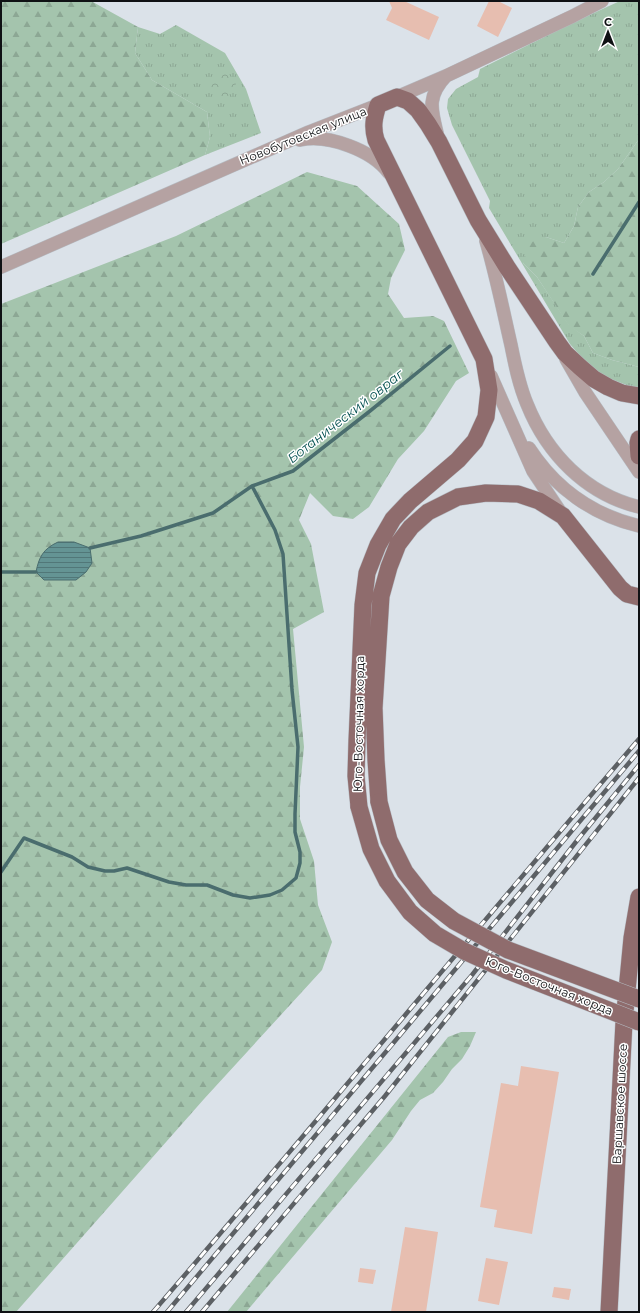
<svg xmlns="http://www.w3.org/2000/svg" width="640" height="1313" font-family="Montserrat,sans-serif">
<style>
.grass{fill:url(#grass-tufts)}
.forest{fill:url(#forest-firs)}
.park{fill:url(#park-crowns)}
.water{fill:url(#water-rules);stroke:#4a6d6e}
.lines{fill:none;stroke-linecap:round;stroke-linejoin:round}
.stream{stroke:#4a6d6e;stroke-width:3.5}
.building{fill:#e7beb0}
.minor-casing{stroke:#b6bcc3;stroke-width:14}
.major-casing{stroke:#b6bcc3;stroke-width:18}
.minor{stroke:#b5a2a2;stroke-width:13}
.major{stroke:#8f6c6d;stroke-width:17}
.rail-casing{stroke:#5c6064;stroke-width:4.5}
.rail{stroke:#fff;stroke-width:3;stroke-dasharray:9;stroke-linecap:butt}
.major-bridge-casing{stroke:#b6bcc3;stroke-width:18;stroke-linecap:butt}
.major-bridge{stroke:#8f6c6d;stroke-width:17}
.labels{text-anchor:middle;stroke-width:3;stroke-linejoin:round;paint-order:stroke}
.street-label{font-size:12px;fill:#0f1114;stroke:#fff}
.water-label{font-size:13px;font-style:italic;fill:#024f4f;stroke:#fff}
</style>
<defs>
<pattern id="grass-tufts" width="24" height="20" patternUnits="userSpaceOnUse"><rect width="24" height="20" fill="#a4c4ad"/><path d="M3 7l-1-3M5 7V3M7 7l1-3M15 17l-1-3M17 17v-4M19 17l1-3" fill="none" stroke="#8ca794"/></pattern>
<pattern id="forest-firs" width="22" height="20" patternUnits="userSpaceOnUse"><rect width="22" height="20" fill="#a4c4ad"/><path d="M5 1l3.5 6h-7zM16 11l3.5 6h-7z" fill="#8ca794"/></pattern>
<pattern id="park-crowns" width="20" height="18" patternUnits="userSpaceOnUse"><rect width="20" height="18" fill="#a4c4ad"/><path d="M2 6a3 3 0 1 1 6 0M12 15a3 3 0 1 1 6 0" fill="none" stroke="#8ca794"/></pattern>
<pattern id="water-rules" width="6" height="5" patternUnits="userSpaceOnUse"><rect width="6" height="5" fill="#649494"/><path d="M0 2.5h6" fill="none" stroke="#517778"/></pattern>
</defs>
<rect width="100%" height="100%" fill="#dbe2e9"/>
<!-- grass -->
<path class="grass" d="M 620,1 L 639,1 L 639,139 L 618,169 L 604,182 L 589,192 L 578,207 L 574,226 L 564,243 L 546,237 L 523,263 L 537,277 L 569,325 L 584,336 L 593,353 L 612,360 L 639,367 L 639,388 L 629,386 L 600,375 L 588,365 L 570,344 L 489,208 L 490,201 L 452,125 L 447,108 L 448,99 L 456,89 L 478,77 L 480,69 L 574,22 Z
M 176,25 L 225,53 L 246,89 L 261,133 L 205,155 L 210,137 L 207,112 L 152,80 L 135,53 L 138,27 L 160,34 Z"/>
<!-- forest -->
<path class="forest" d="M 1,1 L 91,1 L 138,27 L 135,53 L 152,80 L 207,112 L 210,137 L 205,155 L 1,244 Z
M 639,139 L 639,367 L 612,360 L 593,353 L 584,336 L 569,326 L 537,277 L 523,263 L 528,243 L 546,237 L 564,243 L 574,226 L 578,207 L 589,192 L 604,182 L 618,169 Z
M 307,172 L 357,186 L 399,224 L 405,250 L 391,278 L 388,294 L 404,318 L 433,316 L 444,321 L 469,373 L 456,381 L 424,431 L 398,459 L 369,507 L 353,519 L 333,516 L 310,493 L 299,520 L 311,544 L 324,612 L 293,629 L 304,747 L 300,787 L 300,819 L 314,861 L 318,905 L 332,942 L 322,970 L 204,1099 L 16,1312 L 1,1312 L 1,304 L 176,236 Z
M 461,1032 L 476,1032 L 470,1046 L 462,1059 L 452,1069 L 443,1082 L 433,1093 L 420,1100 L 411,1111 L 392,1140 L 246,1312 L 227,1312 L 448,1037 Z"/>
<!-- park -->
<path class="park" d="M 217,69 L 238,81 L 225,101 L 205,89 Z"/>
<!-- water -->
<path class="water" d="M 58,542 L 74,542 L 90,548 L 92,563 L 86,572 L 76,580 L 44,580 L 36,572 C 39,557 43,549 58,542 Z"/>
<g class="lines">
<!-- stream -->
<path class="stream" d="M 593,274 L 639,202
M 90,548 L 141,536 L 213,513 L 252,486 L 293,471 L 370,411 L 450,346
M 1,572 L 36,572
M 1,872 L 24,838 L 72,857 L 88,867 L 105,871 L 114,871 L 127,868 L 169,882 L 186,885 L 207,885 L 233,895 L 250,898 L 270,895 L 282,890 L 296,878 L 300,863 L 300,852 L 295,832 L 295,814 L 298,747 L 292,690 L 283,554 L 275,530 L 252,486"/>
</g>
<!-- building -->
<path class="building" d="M 389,1 L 404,1 L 439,17 L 429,40 L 386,20 L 392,8 Z
M 489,1 L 498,1 L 512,8 L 498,37 L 477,26 Z
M 521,1066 L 559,1072 L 532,1234 L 494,1227 L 497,1210 L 480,1207 L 501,1083 L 518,1086 Z
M 405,1227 L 438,1232 L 426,1312 L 391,1312 Z
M 486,1258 L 508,1262 L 499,1305 L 478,1301 Z
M 360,1268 L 376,1270 L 373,1284 L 358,1282 Z
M 554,1287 L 571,1289 L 569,1300 L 552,1297 Z"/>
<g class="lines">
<!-- minor casing -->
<g class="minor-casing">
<path id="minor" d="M 397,97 L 446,76 L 573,16 L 602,1
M 437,133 C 431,109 427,96 446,76
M 300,140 C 328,134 372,150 389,173
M 486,241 C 496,275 503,310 511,345 C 515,365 519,385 527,404 C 547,454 586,494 639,507
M 1,267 L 309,132 L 378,105
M 566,359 L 585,392 L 639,472
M 491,376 L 533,471 L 561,513
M 529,448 C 555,488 593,515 639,526"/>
</g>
<!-- major casing -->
<g class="major-casing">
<path id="major" d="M 639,439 L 638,443 L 639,456
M 379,802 L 376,760 L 374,708 L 381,596 L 389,567 L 398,544 L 411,527 L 428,512 L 458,497 L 486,493 L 518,494 L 539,501 L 563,516 L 620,588 L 627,594 L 639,597
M 359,807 L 356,776 L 357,741 L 363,605 L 367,573 L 378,545 L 393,519 L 410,501 L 458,460 L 475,441 L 486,417 L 489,390 L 484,359 L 376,140 C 372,127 374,118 378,105 L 397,97 L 408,101 L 418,110 L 428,124 L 439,142 L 478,220 L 507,267 L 557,342 L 565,353 L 580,367 L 594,379 L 608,387 L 622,393 L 639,396
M 609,1312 L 624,1022 L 632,938 L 639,897"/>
</g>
<!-- minor -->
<use href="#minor" class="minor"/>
<!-- major -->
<use href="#major" class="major"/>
<!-- rail casing -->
<g class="rail-casing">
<path id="rail" d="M 153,1312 C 317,1122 476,929 639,739
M 167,1312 L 639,751
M 186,1312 L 472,975 L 579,838 L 639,765
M 202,1312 L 385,1096 L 639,778"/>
</g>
<!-- rail -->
<use href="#rail" class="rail"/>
<!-- major-bridge casing -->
<g class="major-bridge-casing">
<path id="major-bridge" d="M 379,802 L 389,840 L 405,872 L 427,900 L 454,921 L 508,950 L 639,999
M 359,807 L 371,849 L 387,881 L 410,912 L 435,934 L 464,951 L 506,970 L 639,1022"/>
</g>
<!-- major-bridge -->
<use href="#major-bridge" class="major-bridge"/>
</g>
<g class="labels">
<!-- street labels -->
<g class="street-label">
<text transform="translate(303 136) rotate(-22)" y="4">Новобутовская улица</text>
<text transform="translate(359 724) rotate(-89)" y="4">Юго-Восточная хорда</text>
<text transform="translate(549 986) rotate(22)" y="4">Юго-Восточная хорда</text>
<text transform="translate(620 1104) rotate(-87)" y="4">Варшавское шоссе</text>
</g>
<!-- water labels -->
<g class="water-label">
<text transform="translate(345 416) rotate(-38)" y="5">Ботанический овраг</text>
</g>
</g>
<!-- border -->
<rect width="640" height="1313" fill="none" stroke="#0f1114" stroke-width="4"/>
<!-- north arrow -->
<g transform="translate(608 32)" stroke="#ffffff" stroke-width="3" paint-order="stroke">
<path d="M0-3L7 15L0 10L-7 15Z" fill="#0f1114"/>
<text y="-6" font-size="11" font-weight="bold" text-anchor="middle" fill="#0f1114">С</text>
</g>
</svg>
